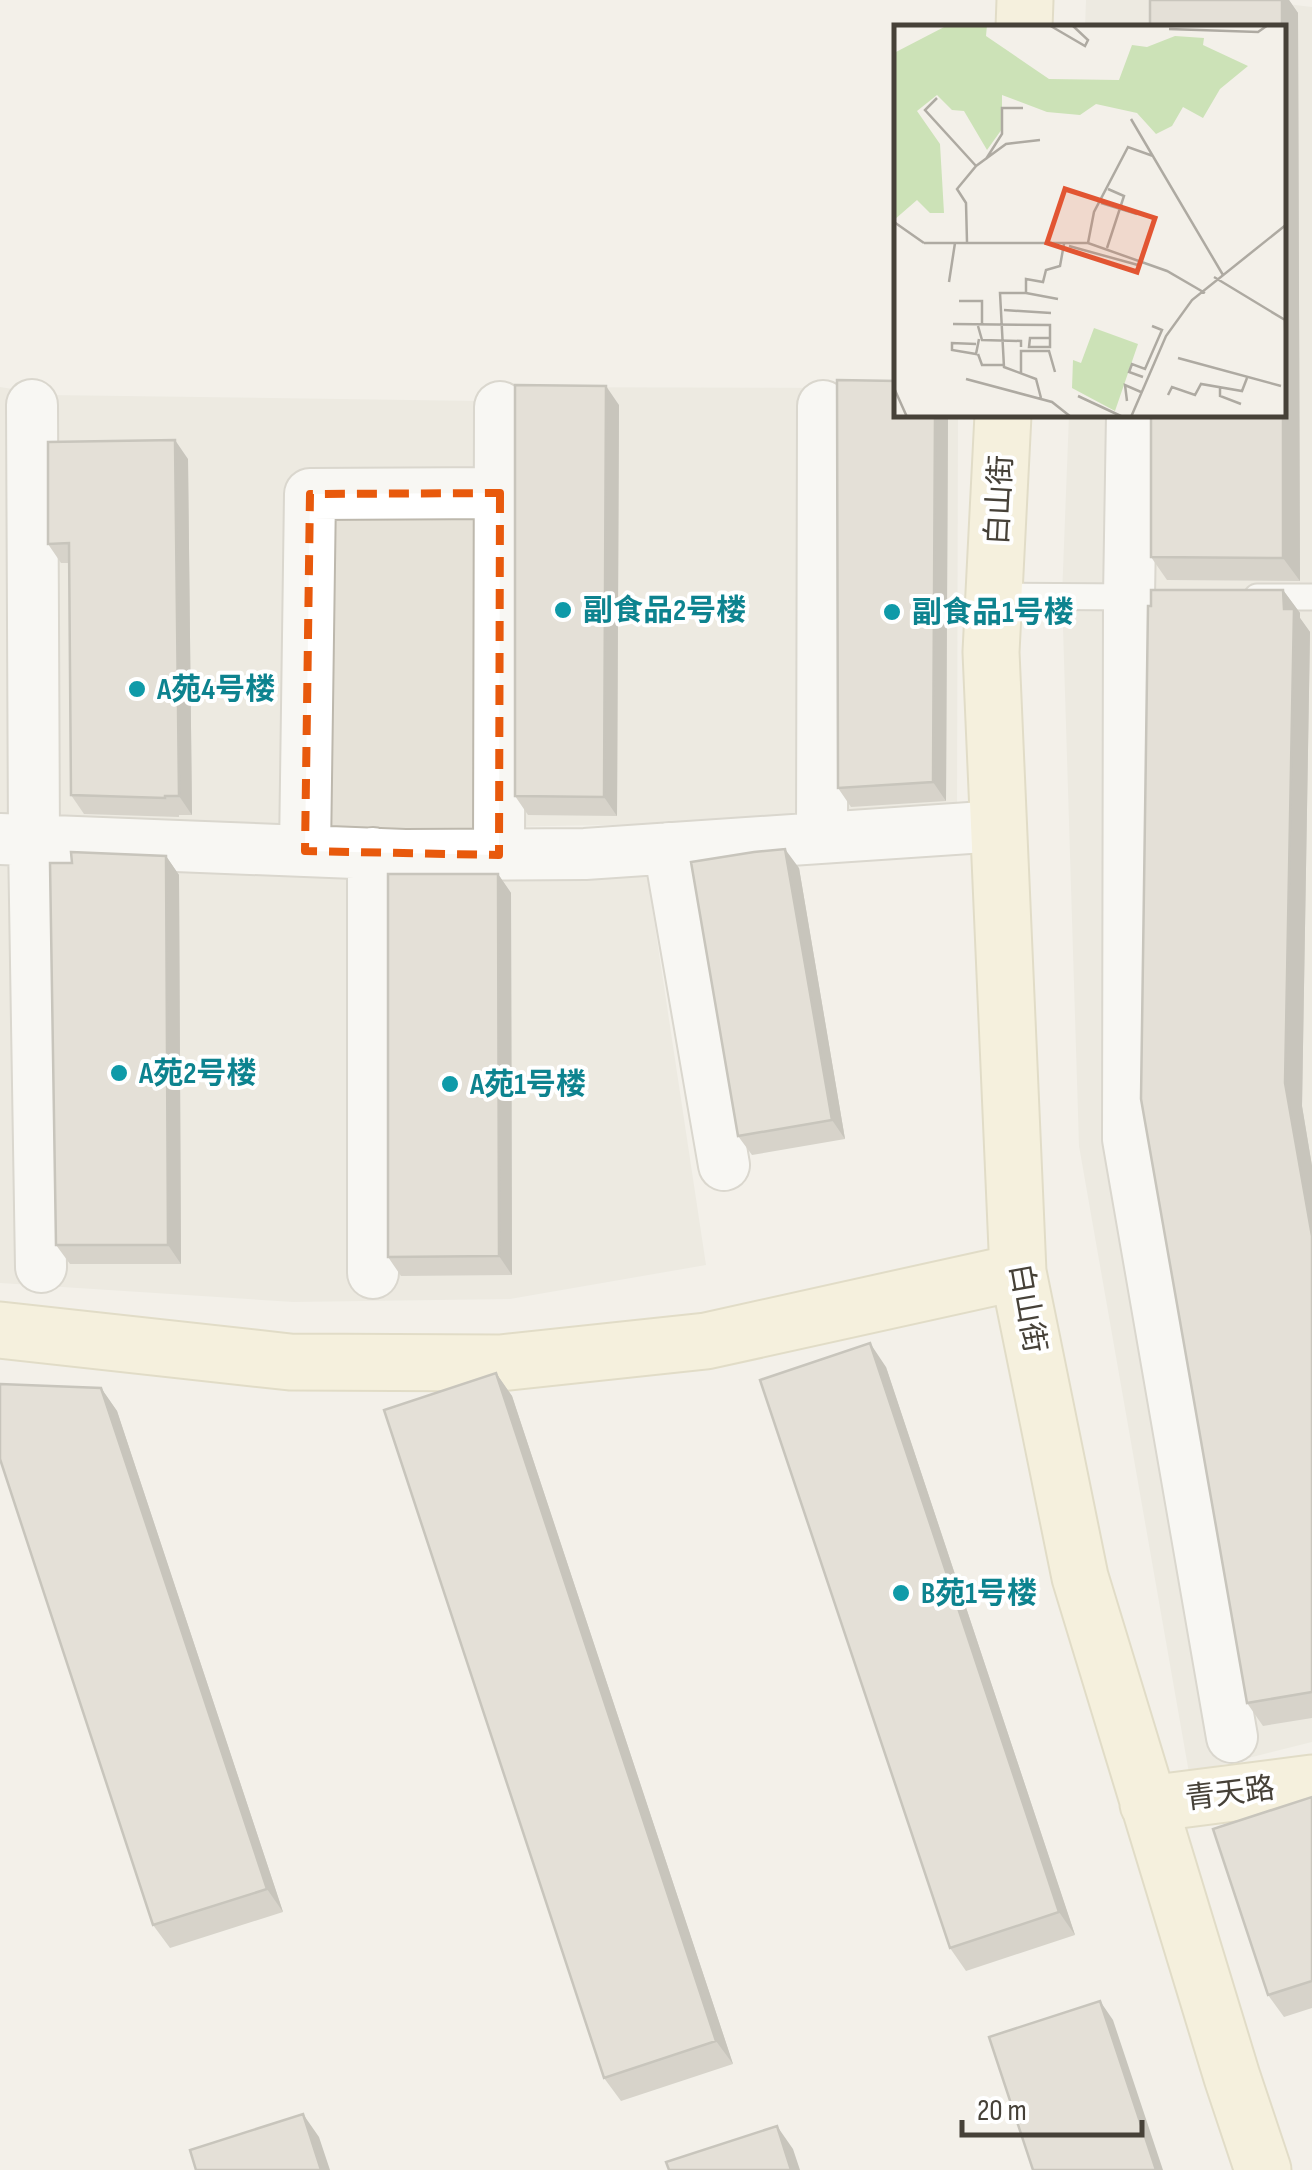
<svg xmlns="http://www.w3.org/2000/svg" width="1312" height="2170" font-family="'Sofia Sans Condensed','Noto Sans SC',sans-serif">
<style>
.residential{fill:#e6e2d8}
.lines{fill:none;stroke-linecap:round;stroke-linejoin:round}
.lane-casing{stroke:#bdb8ad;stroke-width:29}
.street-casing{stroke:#bdb8ad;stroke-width:54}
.secondary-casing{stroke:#cdc49e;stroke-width:59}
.lane{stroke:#fff;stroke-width:25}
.street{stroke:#fff;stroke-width:50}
.secondary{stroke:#f9f0ce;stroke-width:55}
.wall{fill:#b5b0a5}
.shaded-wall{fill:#949086}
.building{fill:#d3cdc0;stroke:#949086;stroke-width:2.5}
.marked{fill:none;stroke:#e8590c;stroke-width:8;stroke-dasharray:20 12;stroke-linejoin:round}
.culture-dot{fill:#0f9aa8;stroke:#fff;stroke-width:4}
.labels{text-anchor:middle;stroke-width:8;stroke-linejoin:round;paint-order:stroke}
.street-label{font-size:30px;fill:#464138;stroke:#fff}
.culture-label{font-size:30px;font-weight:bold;fill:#0d838f;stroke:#fff;text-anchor:start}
.inset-road{fill:none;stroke:#aeaaa2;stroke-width:2.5}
.view{fill:#e25532;fill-opacity:0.15;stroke:#e25532;stroke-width:5}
.inset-edge{fill:none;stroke:#464138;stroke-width:5}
</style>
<rect width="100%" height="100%" fill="#f3f0e9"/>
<!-- residential -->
<path class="residential" d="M 1086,0 L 1253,0 L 1312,7 L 1312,1742 L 1189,1773 L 1079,1146 L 1062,596 L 1069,415 L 1284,415 L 1284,28 L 1085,27 Z
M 0,387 L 50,395 L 480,401 L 480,840 L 642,840 L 706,1265 L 510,1299 L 293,1302 L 0,1283 Z
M 492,387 L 897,388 L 897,415 L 958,415 L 957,819 L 491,827 Z"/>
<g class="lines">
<!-- lane casing -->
<g class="lane-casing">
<path id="lane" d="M 994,596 L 1137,597
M 1257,597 L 1312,597"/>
</g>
<!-- street casing -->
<g class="street-casing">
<path id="street" d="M 32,405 L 34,840 L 41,1267
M 1132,415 L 1129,597 L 1128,1139 L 1232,1737
M 822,838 L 823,406
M 0,839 L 405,855 L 585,854 L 999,826
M 669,848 L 724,1165
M 305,851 L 310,494 L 500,493
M 499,855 L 500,407
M 373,1273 L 373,853"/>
</g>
<!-- secondary casing -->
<g class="secondary-casing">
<path id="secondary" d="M 1024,28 L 1025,0
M 1003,415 L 991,652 L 1018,1272 L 1080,1577 L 1232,2077 L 1263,2170
M 0,1330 L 290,1362 L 500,1363 L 706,1341 L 1018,1272
M 1148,1804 L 1312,1783"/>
</g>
<!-- lane -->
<use href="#lane" class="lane"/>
<!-- street -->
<use href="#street" class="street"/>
<!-- secondary -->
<use href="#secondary" class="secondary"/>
</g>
<!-- wall -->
<path class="wall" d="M 1282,0 L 1289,0 L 1298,13 L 1300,581 L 1167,580 L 1151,557 Z
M 619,405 L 617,816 L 528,815 L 515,796 Z
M 897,415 L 948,415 L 946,801 L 851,807 L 838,788 Z
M 188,459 L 192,815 L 179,815 L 179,817 L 84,814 L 71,795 L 69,563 L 61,563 L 48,544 Z
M 1283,590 L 1300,613 L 1300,618 L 1310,632 L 1302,1106 L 1312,1166 L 1312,1718 L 1263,1726 L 1247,1703 Z
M 166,856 L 179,875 L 181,1264 L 70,1264 L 56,1245 L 72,863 Z
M 799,868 L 845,1139 L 752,1155 L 738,1136 Z
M 498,874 L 511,893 L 512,1275 L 401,1276 L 388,1257 Z
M 886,1367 L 1075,1935 L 966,1971 L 950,1948 Z
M 496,1373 L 512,1396 L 733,2064 L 621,2101 L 604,2078 Z
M 101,1388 L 117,1411 L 283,1912 L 170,1948 L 153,1925 Z
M 1312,1797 L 1312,2008 L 1284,2017 L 1268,1995 Z"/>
<!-- shaded-wall -->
<path class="shaded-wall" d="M 1282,0 L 1289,0 L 1298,13 L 1300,581 L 1283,558 L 1284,28 L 1282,28 Z
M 606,386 L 619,405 L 617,816 L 604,797 Z
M 935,415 L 948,415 L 946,801 L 933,782 Z
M 175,440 L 188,459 L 192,815 L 179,796 Z
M 1283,590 L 1300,613 L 1300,618 L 1310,632 L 1302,1106 L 1312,1166 L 1312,1236 L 1285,1083 Z
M 785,849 L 799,868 L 845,1139 L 832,1120 Z
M 166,856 L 179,875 L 181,1264 L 168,1245 Z
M 498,874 L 511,893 L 512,1275 L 499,1256 Z
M 870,1343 L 886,1367 L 1075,1935 L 1059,1912 Z
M 496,1373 L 512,1396 L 733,2064 L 716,2041 Z
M 101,1388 L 117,1411 L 283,1912 L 267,1889 Z
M 1100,2001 L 1113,2020 L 1163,2170 L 1156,2170 Z
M 303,2114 L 319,2137 L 330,2170 L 321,2170 Z
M 777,2126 L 793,2149 L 800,2170 L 791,2170 Z"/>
<!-- building -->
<path class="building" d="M 1150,0 L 1282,0 L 1282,28 L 1150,28 Z
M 837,380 L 897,381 L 897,415 L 935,415 L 933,782 L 838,788 Z
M 515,385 L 606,386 L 604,797 L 515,796 Z
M 1151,415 L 1283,415 L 1283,558 L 1151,557 Z
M 175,440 L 179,796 L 165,796 L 165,798 L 71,795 L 69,543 L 48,544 L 48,442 Z
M 1151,590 L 1283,590 L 1284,609 L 1294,609 L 1285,1083 L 1312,1236 L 1312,1692 L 1247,1703 L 1141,1099 L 1148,606 L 1151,606 Z
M 785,849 L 832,1120 L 738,1136 L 691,862 L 754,852 Z
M 71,852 L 166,856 L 168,1245 L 56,1245 L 50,863 L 72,863 Z
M 388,874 L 498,874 L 499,1256 L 388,1257 Z
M 870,1343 L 1059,1912 L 950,1948 L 760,1380 Z
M 496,1373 L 716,2041 L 604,2078 L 384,1410 Z
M 0,1384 L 101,1388 L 267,1889 L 153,1925 L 0,1459 Z
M 1312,1797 L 1312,1981 L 1268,1995 L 1213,1829 Z
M 1100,2001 L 1156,2170 L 1033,2170 L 989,2037 Z
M 303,2114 L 321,2170 L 196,2170 L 190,2150 Z
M 777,2126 L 791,2170 L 669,2170 L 666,2162 Z"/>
<!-- marked area -->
<path d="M0 0H1312V2170H0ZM 500,493 L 499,855 L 305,851 L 310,494 Z" fill="#f3f0e9" fill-opacity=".55" fill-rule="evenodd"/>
<path class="marked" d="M 500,493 L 499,855 L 305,851 L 310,494 Z"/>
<!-- markers -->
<g class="culture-dot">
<circle cx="563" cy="610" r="10"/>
<circle cx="892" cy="612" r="10"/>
<circle cx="137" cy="689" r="10"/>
<circle cx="119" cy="1073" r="10"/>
<circle cx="450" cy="1084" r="10"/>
<circle cx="901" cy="1593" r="10"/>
</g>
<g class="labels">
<!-- street labels -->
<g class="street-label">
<text transform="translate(999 500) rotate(-87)" y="10">白山街</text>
<text transform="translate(1028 1308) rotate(80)" y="10">白山街</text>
<text transform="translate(1230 1793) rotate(-7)" y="10">青天路</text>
</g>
<!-- culture labels -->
<g class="culture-label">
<text x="583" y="620">副食品2号楼</text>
<text x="912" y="622">副食品1号楼</text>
<text x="157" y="699">A苑4号楼</text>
<text x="139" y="1083">A苑2号楼</text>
<text x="470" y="1094">A苑1号楼</text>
<text x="921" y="1603">B苑1号楼</text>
</g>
</g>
<!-- overview -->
<g transform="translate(894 25)">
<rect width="392" height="392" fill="#f3f0e9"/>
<path d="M 54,0 L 93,0 L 92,11 L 155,54 L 225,55 L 238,20 L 253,22 L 281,11 L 310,13 L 309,20 L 354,41 L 326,64 L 309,93 L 289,82 L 278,101 L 262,109 L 243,88 L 202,79 L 186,90 L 153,87 L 108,70 L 108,104 L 93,125 L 70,86 L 58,85 L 43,70 L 23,86 L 46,119 L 50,188 L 36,188 L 23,175 L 0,195 L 0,28 ZM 200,303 L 244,319 L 221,386 L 178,363 L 179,335 L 187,338 Z" fill="#cce2b7"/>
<path class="inset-road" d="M 155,0 L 191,21 L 194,15 L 178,0M 275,4 L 364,7 L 374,0M 43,73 L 31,85 L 82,141 L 63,164 L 72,178 L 73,217M 237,94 L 329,250M 92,134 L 108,109 L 108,83 L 129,83M 82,141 L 112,119 L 146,115M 207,178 L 243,189M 0,197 L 30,218M 30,218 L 194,218 L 273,246 L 311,268M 194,218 L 200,187 L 234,122 L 259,131M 175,221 L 244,240M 213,223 L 230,171 L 214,164M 320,252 L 391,295 L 393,391M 55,257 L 61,218M 132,268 L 164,274M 65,276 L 88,276 L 88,299M 110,285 L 157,288M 59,299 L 156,300 L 156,322 L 135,322 L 136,313 L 156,313M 84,301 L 88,315 L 127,316 L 127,322M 82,319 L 58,318 L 58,325 L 82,329 L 85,314M 84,329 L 88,340 L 110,340M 284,333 L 387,361M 127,350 L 127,326 L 155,326 L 161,347M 249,352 L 235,347 L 238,339 L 251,344 L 268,305 L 258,301M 72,354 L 158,377 L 177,392M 326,362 L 326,371 L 347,379M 0,363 L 13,392M 274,370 L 278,362 L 301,370 L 307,359 L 348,366 L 353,353M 184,371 L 229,392M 147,373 L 142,354 L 110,342 L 106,268 L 132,268 L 132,254 L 149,257 L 152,245 L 166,241 L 170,219M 233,376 L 231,360 L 247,367M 237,392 L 272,311 L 298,275 L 393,199"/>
<path class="view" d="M 171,164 L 261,193 L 243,247 L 153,218 Z"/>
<rect width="392" height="392" class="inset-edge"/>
</g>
<!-- scale -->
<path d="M962 2120v15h180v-15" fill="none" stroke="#464138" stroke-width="5"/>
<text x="977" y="2120" font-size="30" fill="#464138" stroke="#ffffff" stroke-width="8" paint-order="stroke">20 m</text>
</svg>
